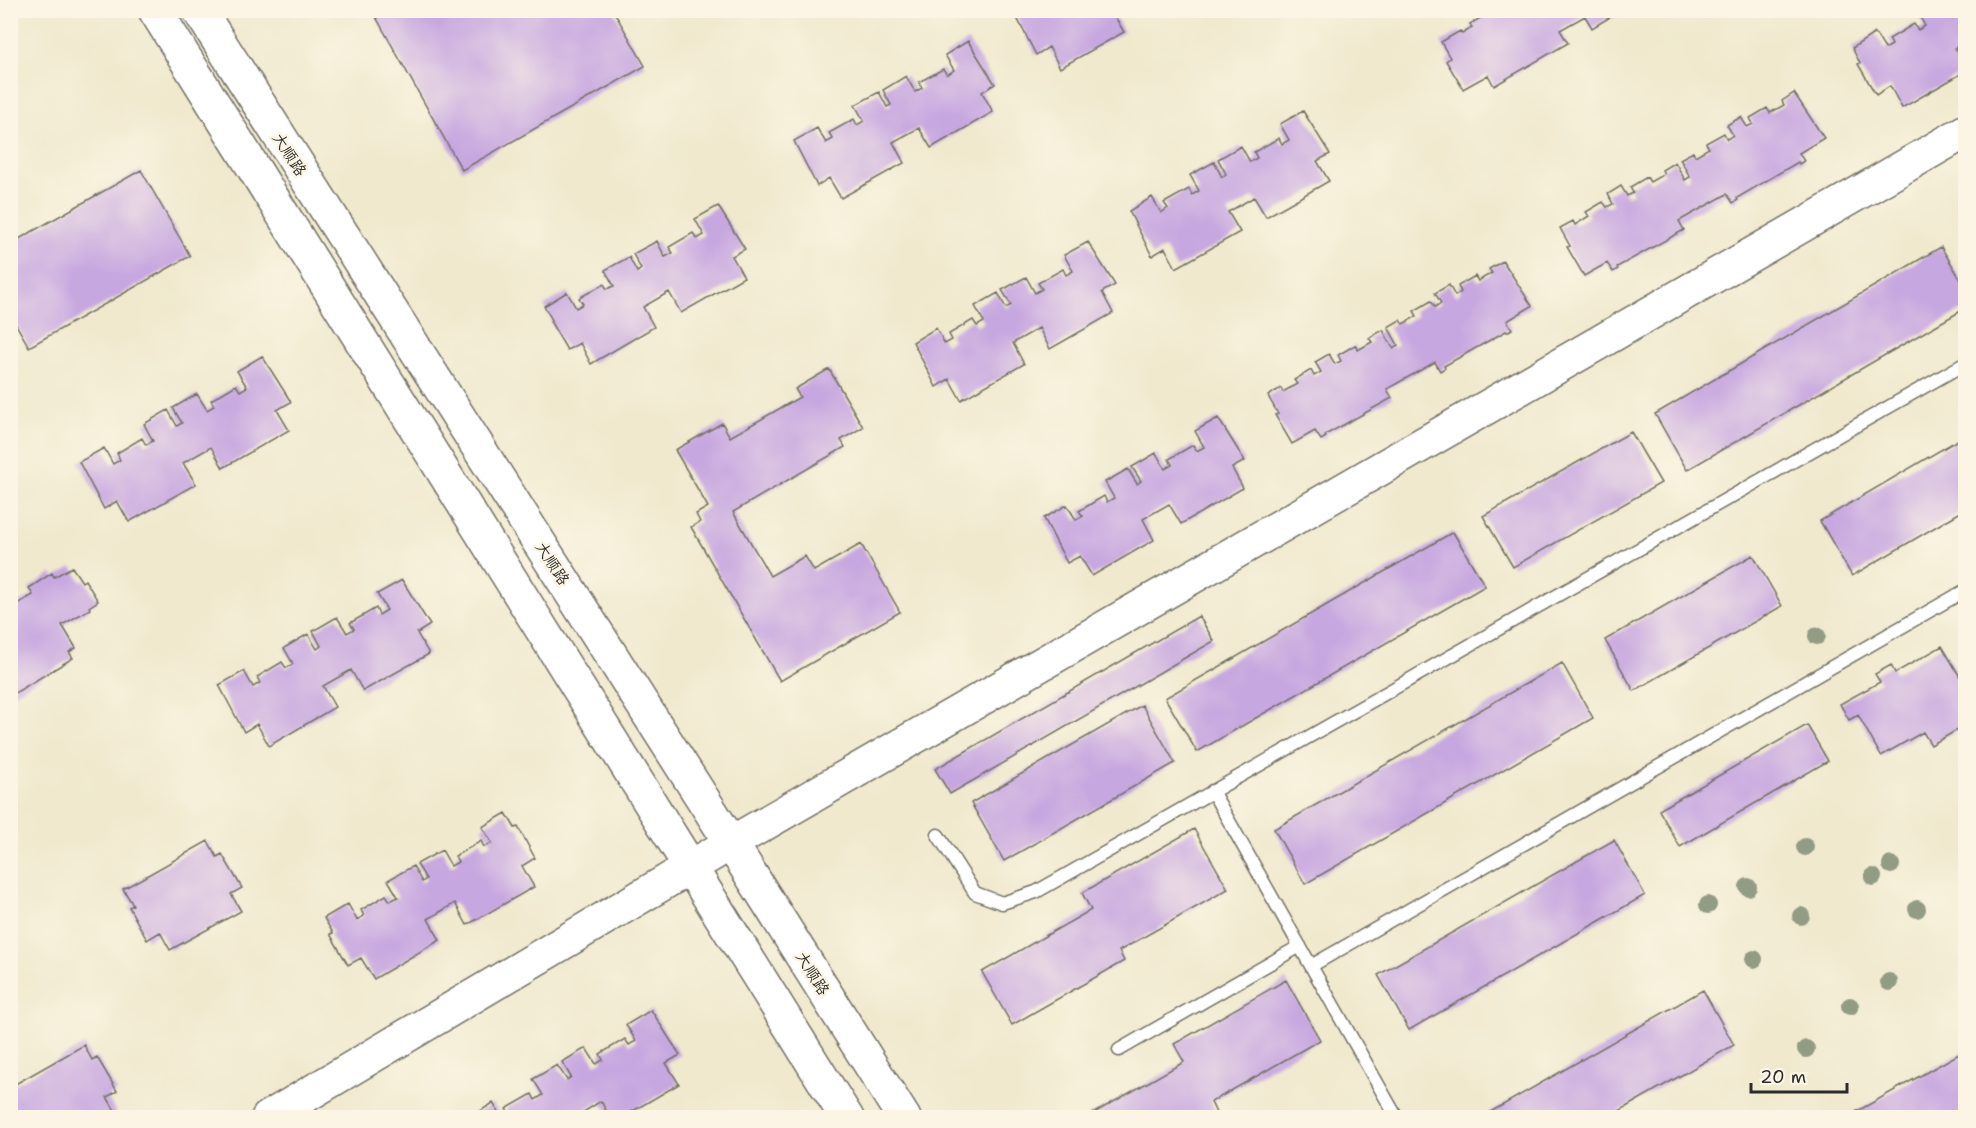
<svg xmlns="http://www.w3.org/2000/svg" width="1976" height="1128" font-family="'Shantell Sans','LXGW WenKai TC',sans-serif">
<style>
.building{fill:#c7a7e0}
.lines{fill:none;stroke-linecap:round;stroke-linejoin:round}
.lane-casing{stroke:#706e64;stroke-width:15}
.secondary-casing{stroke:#706e64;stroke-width:36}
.lane{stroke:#fff;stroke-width:12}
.secondary{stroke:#fff;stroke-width:33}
.tree{fill:#929c85}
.labels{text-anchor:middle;stroke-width:5;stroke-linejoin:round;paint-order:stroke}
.street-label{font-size:16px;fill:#2b2b2b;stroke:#fcf5e5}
</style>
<rect width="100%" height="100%" fill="#fcf5e5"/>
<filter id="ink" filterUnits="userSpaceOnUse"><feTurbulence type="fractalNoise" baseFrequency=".0167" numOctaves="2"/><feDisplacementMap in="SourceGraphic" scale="12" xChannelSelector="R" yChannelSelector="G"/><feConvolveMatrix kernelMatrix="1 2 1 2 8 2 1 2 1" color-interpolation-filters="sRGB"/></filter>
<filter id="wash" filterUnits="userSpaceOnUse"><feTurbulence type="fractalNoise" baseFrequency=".008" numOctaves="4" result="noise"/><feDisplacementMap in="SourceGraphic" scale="24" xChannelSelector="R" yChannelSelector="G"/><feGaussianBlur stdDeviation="1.35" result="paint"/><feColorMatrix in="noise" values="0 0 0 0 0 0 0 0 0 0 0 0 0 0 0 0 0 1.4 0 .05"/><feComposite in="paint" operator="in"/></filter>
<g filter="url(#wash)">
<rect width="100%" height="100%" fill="#f0e9ce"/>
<g id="blocks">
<!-- building -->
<path class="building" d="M 372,10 L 613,10 L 645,66 L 462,170 Z
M 1013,10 L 1111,10 L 1124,32 L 1060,68 L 1049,47 L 1036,55 Z
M 1483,10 L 1622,10 L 1592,28 L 1585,16 L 1560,30 L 1568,43 L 1494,86 L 1488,75 L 1463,89 L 1446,61 L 1450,58 L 1441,42 L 1460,31 L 1462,34 L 1472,28 L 1470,24 L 1486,15 Z
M 1916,10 L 1966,10 L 1966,42 L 1955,48 L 1966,65 L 1966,71 L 1902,108 L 1890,86 L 1876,95 L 1858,64 L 1860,63 L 1852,48 L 1875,33 L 1885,49 L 1892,45 L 1889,39 L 1914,24 L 1918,30 L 1925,26 Z
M 968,41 L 995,84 L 982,92 L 993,112 L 931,148 L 919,128 L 893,142 L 904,163 L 841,198 L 829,178 L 817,186 L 794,141 L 817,128 L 826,143 L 833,139 L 829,133 L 854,119 L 857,125 L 864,121 L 855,105 L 879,92 L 887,107 L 891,105 L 883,90 L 906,76 L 915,92 L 922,88 L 919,82 L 943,69 L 947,75 L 954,70 L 945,55 Z
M 1794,93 L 1824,138 L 1799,153 L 1804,161 L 1799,164 L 1798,162 L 1737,198 L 1738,200 L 1733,203 L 1727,194 L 1679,221 L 1684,230 L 1617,267 L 1618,269 L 1613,272 L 1607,263 L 1584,276 L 1567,247 L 1570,246 L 1560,228 L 1573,221 L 1575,225 L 1589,216 L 1586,212 L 1603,202 L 1607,207 L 1613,204 L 1608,194 L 1621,186 L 1627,196 L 1633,193 L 1630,187 L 1647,177 L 1650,182 L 1664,174 L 1662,170 L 1675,162 L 1685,180 L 1690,177 L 1680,159 L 1693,152 L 1695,156 L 1709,148 L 1706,143 L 1724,133 L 1727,139 L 1733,135 L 1727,125 L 1741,117 L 1747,127 L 1753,124 L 1750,118 L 1767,108 L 1770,113 L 1784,105 L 1782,101 Z
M 1303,111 L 1330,154 L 1317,161 L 1329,181 L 1266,217 L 1254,197 L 1228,212 L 1240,232 L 1176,268 L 1165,248 L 1152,256 L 1129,211 L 1152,197 L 1161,213 L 1168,208 L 1164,203 L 1189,189 L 1192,195 L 1199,191 L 1190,175 L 1214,162 L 1222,177 L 1226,174 L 1218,159 L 1241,146 L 1250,162 L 1257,158 L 1254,152 L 1279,138 L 1282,144 L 1289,140 L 1280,124 Z
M 141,170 L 190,256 L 29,347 L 10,314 L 10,244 Z
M 718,206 L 745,249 L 732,256 L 744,277 L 681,313 L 669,292 L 643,307 L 654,327 L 591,364 L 580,343 L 567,350 L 550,321 L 552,320 L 544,306 L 567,292 L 576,308 L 583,304 L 579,298 L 604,284 L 607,289 L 614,286 L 605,270 L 629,257 L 637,272 L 641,269 L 633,254 L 657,241 L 665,257 L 673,253 L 669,247 L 693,233 L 697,239 L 704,235 L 695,219 Z
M 1088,242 L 1115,285 L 1102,292 L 1113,313 L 1050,349 L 1039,328 L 1013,343 L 1024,364 L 961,400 L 949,379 L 936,387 L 913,342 L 936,328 L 945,344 L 952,340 L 949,334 L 973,320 L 977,326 L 984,322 L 975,306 L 998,293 L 1006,308 L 1011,305 L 1002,290 L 1026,277 L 1035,293 L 1042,289 L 1038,283 L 1063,269 L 1066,275 L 1073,271 L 1064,255 Z
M 1941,247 L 1966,288 L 1966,308 L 1687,470 L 1655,414 Z
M 1503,261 L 1532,306 L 1507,321 L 1512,329 L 1507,332 L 1506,331 L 1444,366 L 1445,368 L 1440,371 L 1435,362 L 1387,389 L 1392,398 L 1325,435 L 1326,437 L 1321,440 L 1315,431 L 1292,444 L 1275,415 L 1278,414 L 1268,396 L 1281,388 L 1283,392 L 1297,384 L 1294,380 L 1311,370 L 1314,376 L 1321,372 L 1315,362 L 1329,354 L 1335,364 L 1341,361 L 1338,355 L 1355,345 L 1358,350 L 1372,342 L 1369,338 L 1383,330 L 1393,348 L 1398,345 L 1388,327 L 1400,320 L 1403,324 L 1417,316 L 1414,311 L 1431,301 L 1435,307 L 1441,303 L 1435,293 L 1449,285 L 1455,296 L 1461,292 L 1458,286 L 1475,276 L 1478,281 L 1492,273 L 1489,269 Z
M 262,356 L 291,402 L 277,410 L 289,430 L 223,468 L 211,447 L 183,463 L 196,484 L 129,522 L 117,501 L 104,509 L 79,462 L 104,448 L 113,464 L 120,460 L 117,453 L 142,438 L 146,445 L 153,441 L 144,424 L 168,410 L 177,426 L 182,423 L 173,408 L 197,394 L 207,410 L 214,406 L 211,400 L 236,385 L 240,391 L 247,387 L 237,371 Z
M 829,369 L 863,427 L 841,440 L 845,447 L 733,512 L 770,576 L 805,556 L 814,571 L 861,544 L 900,612 L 780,681 L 691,527 L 700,522 L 696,514 L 708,507 L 675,450 L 722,423 L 730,437 L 800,397 L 795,389 Z
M 1218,418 L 1245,461 L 1232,468 L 1243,488 L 1181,524 L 1169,504 L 1143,519 L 1154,540 L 1092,576 L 1080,556 L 1067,563 L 1044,518 L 1067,505 L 1076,520 L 1083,516 L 1079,511 L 1104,496 L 1107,502 L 1114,498 L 1105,482 L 1128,469 L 1137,484 L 1141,481 L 1132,467 L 1156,453 L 1165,469 L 1172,465 L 1169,459 L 1193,445 L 1197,451 L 1204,447 L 1195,431 Z
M 1631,432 L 1661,483 L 1513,567 L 1483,516 Z
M 1966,435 L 1966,509 L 1852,576 L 1820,521 Z
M 1453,532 L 1485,586 L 1197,752 L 1165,698 Z
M 1753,555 L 1782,606 L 1634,691 L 1605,640 Z
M 72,567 L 82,582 L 85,580 L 98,601 L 89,607 L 90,609 L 62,625 L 76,648 L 69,652 L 73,658 L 10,696 L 10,608 L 33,595 L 29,588 L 52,573 L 54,577 Z
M 402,580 L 430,625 L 417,633 L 429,654 L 363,691 L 351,670 L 323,686 L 335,707 L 269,746 L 257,724 L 244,732 L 219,685 L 244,671 L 253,687 L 260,683 L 257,677 L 282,662 L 286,668 L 293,664 L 284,648 L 308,634 L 317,649 L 321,646 L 313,631 L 337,617 L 347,633 L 354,629 L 350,623 L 376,608 L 379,615 L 387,610 L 377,594 Z
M 1199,616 L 1214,641 L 950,794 L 935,769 Z
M 1942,646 L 1966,687 L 1966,725 L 1931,745 L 1923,732 L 1881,756 L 1858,715 L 1849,720 L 1840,704 L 1880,682 L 1875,674 L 1891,665 L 1895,673 Z
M 1562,663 L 1593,718 L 1305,884 L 1274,829 Z
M 1142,705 L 1175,763 L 1004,861 L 971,803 Z
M 1807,725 L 1828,761 L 1680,847 L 1659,810 Z
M 506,813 L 515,828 L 518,827 L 535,858 L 522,866 L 534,887 L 467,925 L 455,903 L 428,919 L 440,940 L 374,979 L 361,958 L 348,965 L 330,934 L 333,933 L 324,918 L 348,904 L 357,920 L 364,916 L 361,910 L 386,895 L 390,901 L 398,897 L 388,880 L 413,866 L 422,882 L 426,879 L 417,864 L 442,850 L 451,866 L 458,862 L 455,856 L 481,841 L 484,847 L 492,843 L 482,827 Z
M 1194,829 L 1228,889 L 1119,951 L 1124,961 L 1012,1025 L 982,972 L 1091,910 L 1082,893 Z
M 1614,840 L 1645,895 L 1409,1030 L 1378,975 Z
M 208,841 L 217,857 L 222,854 L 242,888 L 231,894 L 241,911 L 170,950 L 160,932 L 147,940 L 129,907 L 133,905 L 123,889 Z
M 1286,980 L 1320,1040 L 1211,1102 L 1216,1113 L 1208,1118 L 1085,1118 L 1184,1062 L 1174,1044 Z
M 1703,990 L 1734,1045 L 1607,1118 L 1480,1118 Z
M 651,1010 L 680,1055 L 666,1063 L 679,1084 L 621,1118 L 610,1118 L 601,1101 L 574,1118 L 505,1118 L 510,1115 L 506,1109 L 532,1094 L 535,1100 L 543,1095 L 533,1079 L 557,1065 L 567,1080 L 571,1077 L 562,1062 L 586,1048 L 596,1064 L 603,1060 L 600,1054 L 625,1039 L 629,1045 L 636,1041 L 626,1025 Z
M 84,1045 L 92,1060 L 97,1057 L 117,1091 L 107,1097 L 117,1114 L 111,1118 L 10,1118 L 10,1087 Z
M 1966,1050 L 1966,1118 L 1845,1118 Z
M 493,1103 L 502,1118 L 469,1118 Z"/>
</g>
</g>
<g filter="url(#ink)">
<use href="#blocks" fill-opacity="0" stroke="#706e64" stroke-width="1.5"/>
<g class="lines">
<!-- lane casing -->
<g class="lane-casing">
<path id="lane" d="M 1212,791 L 1397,1118
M 938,835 L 975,893 L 1002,903 L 1036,892 L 1966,363
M 1311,966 L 1966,590
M 1119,1050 L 1300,946"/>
</g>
<!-- secondary casing -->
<g class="secondary-casing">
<path id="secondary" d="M 155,10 L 847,1118
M 199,10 L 731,843 L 904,1118
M 268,1118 L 731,843 L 1966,131"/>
</g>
<!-- lane -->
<use href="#lane" class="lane"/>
<!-- secondary -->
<use href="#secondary" class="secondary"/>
</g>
<!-- trees -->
<g class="tree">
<circle cx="1817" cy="636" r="9"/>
<circle cx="1805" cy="847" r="9"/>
<circle cx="1891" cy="865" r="9"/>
<circle cx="1873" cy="877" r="9"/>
<circle cx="1748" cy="887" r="9"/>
<circle cx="1708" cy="905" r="9"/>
<circle cx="1917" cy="909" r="9"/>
<circle cx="1801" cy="916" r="9"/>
<circle cx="1754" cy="959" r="9"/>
<circle cx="1889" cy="982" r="9"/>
<circle cx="1850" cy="1006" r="9"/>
<circle cx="1806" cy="1049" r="9"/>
</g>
</g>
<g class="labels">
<!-- street labels -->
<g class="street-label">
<text transform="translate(290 154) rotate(57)" y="6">大顺路</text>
<text transform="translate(553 563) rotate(57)" y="6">大顺路</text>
<text transform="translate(813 973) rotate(58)" y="6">大顺路</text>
</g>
</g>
<!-- margin -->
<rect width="1976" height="1128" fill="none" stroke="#fcf5e5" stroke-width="36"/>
<!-- scale -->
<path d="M1751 1083v9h96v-9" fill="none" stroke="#2b2b2b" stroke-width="3"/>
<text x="1760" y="1083" font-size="18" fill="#2b2b2b" stroke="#fcf5e5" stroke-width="4.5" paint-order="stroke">20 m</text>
</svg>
